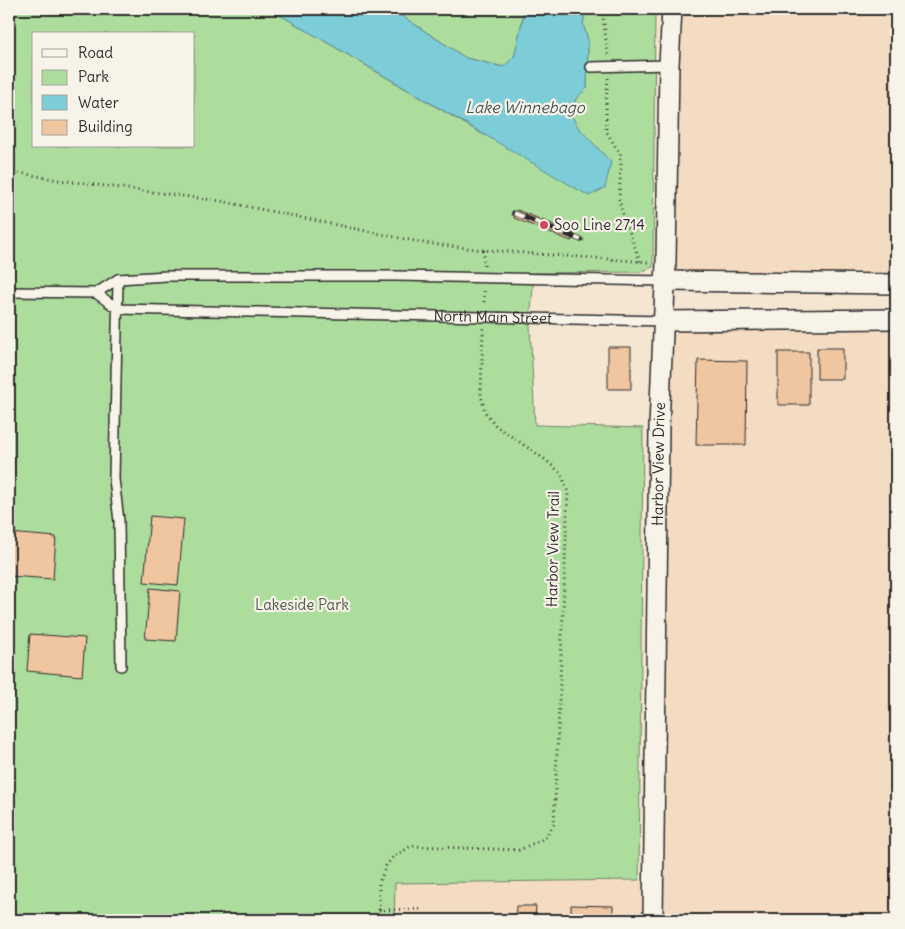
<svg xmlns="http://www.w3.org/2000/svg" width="905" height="929" font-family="Delius,sans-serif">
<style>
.built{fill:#f4dcc3}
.green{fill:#addd9d;stroke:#6c8464;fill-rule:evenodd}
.water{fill:#7dcdd8;stroke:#5c8c93}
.building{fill:#f0c6a0;stroke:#2b2b2b}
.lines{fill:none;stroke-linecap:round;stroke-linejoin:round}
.service-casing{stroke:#2b2b2b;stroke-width:12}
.minor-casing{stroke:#2b2b2b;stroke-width:22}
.path{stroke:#2b2b2b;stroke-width:3;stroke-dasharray:1 4;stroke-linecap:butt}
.service{stroke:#f7f3e8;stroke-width:9}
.minor{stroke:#f7f3e8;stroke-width:19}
.rail-casing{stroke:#2b2b2b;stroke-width:5.5}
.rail{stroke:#f7f3e8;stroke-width:4;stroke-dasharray:11;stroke-linecap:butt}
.poi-dot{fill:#d1495b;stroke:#f7f3e8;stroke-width:2}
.labels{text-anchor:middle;stroke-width:4.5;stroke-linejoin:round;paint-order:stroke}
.poi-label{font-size:15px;fill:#2b2b2b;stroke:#f7f3e8;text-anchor:start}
.street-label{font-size:15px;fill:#2b2b2b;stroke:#f7f3e8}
.park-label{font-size:15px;fill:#4c5848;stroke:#f7f3e8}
.water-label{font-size:16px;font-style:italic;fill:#405456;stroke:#f7f3e8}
</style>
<rect width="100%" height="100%" fill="#f5e6d2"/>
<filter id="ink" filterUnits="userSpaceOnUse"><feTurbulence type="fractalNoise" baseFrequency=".02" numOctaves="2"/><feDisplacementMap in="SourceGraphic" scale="10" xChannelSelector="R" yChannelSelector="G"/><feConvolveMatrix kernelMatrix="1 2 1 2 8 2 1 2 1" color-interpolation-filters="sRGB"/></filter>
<g filter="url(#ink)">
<!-- built -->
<path class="built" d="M 672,9 L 896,9 L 896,284 L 665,281 Z
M 896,319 L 896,920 L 394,920 L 395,883 L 653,880 L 664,321 Z"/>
<!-- green -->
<path class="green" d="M 9,9 L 270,9 L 484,135 L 611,163 L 577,126 L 570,113 L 576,99 L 587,88 L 588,40 L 583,24 L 586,9 L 655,9 L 653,267 L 640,272 L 534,273 L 530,325 L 535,425 L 643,428 L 639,880 L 395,883 L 394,920 L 9,920 ZM 34,34 L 194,34 L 194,146 L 34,146 Z
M 391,9 L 525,9 L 514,57 L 504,67 L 466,58 Z"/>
<!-- water -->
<path class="water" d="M 270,9 L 391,9 L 466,58 L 503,67 L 514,57 L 525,9 L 586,9 L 583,24 L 588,40 L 587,88 L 576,99 L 570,113 L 577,126 L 611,162 L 605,188 L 589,196 Z"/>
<!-- building -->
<path class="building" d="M 517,210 L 574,233 L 571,241 L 514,218 Z
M 608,347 L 631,347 L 631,389 L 608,389 Z
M 817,348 L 843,348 L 843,379 L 817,379 Z
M 778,352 L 809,352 L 809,405 L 778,405 Z
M 698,360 L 747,361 L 746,445 L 696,445 Z
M 150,516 L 184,519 L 178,585 L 144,582 Z
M 9,533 L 56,537 L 53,579 L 9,576 Z
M 150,588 L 180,591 L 176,641 L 145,639 Z
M 30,634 L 85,638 L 82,676 L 27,671 Z
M 571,905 L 613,906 L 613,920 L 571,920 Z
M 516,906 L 536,906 L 535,920 L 515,920 Z"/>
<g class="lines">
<!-- service casing -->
<g class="service-casing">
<g id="service">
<path d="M 895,9 L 896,21"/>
<path d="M 591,67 L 669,65"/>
<path d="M 118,279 L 114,479 L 119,521 L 121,666"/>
<path d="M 9,292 L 96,293 L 118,279 L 167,276 L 396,276 L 665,281"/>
<path id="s1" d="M 96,293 L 118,309 L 664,321"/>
</g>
</g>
<!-- minor casing -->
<g class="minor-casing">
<g id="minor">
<path d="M 665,281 L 896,284"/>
<path d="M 664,321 L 896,319"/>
<path id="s2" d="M 653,920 L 659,427 L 666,262 L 669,65 L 672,9"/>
</g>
</g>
<!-- path -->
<path class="path" d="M 602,9 L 608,55
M 608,78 L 606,102 L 606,131 L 620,154 L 621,165 L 619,198 L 621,208 L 640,262
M 9,171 L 59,180 L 221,201 L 424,243 L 484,250 L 648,262
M 484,250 L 484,267
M 484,291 L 484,304
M 379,910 L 424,909
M 379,920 L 379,883 L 386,866 L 393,857 L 411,846 L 519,850 L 545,838 L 554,824 L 568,492 L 561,473 L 543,458 L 496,426 L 485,412 L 481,395 L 483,328"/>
<!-- service -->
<use href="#service" class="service"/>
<!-- minor -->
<use href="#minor" class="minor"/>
<!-- rail casing -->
<g class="rail-casing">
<path id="rail" d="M 514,213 L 581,240"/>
</g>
<!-- rail -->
<use href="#rail" class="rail"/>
</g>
</g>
<!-- markers -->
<circle class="poi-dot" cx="544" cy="225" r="5"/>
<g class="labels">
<!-- poi labels -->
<g class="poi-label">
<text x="554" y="230">Soo Line 2714</text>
</g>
<!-- street labels -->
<g class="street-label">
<text dy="5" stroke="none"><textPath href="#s1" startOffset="402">North Main Street</textPath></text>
<text dy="5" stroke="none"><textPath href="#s2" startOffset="456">Harbor View Drive</textPath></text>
<text transform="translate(553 549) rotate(-89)" y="5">Harbor View Trail</text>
</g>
<!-- park labels -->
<g class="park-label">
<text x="302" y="610">Lakeside Park</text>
</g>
<!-- water labels -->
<g class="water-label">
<text x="525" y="113">Lake Winnebago</text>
</g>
</g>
<!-- margin -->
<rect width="905" height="929" fill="none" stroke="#f7f3e8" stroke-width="30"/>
<rect x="15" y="15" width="875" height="899" fill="none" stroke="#2b2b2b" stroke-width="2" filter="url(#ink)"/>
<!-- legend -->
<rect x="32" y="32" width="162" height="115" fill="#f7f3e8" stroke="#a5a39c"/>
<rect x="42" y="49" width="25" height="8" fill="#f7f3e8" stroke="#a5a39c"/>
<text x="78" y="58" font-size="15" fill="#2b2b2b">Road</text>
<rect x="42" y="70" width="25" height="15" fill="#addd9d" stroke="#a5a39c"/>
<text x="78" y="82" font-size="15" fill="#2b2b2b">Park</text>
<rect x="42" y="95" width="25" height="15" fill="#7dcdd8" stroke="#a5a39c"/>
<text x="78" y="108" font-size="15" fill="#2b2b2b">Water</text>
<rect x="42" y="120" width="25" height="15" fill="#f0c6a0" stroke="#a5a39c"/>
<text x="78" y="132" font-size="15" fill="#2b2b2b">Building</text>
</svg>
